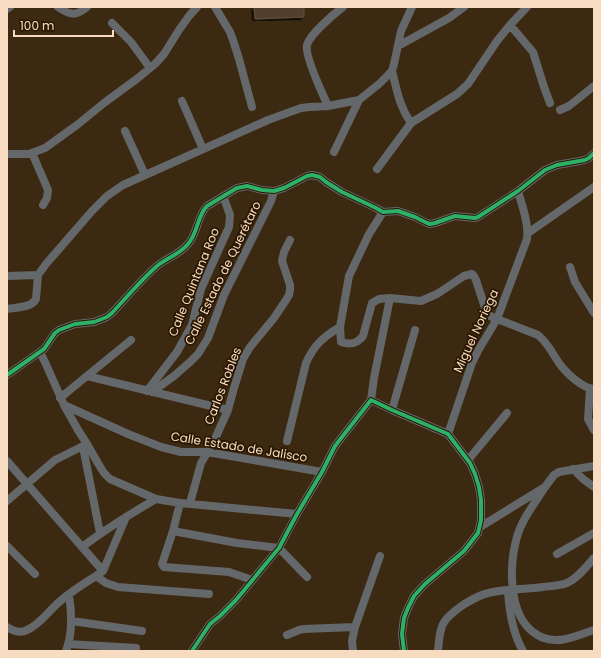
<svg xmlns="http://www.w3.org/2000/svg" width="601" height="658" font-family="Poppins,sans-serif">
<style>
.building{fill:#51402d;stroke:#61503b;filter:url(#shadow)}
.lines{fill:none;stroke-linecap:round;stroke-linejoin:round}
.minor{stroke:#64686a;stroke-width:8}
.cycleway-casing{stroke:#2a1702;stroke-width:6}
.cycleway{stroke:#2db169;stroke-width:4}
.labels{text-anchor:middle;stroke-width:3.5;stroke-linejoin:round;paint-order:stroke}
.street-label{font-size:12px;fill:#f8dcc2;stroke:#2a1702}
</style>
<defs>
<filter id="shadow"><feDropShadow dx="-2.5" dy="2.5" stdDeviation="0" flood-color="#0009"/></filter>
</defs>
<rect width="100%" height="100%" fill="#3c2912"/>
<!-- building -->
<path class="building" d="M 254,7 L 304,7 L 304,17 L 255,19 Z"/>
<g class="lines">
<!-- minor -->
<path class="minor" d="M 58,7 C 70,15 75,17 87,7
M 215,7 L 230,32 L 233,40 L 239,59 L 252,107
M 7,9 L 10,7
M 112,23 L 131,42 L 150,68
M 510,25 L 533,52 L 544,87 L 550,103
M 398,46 L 449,18 L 464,7
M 392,71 C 397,90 399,106 411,123
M 182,101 L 203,149
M 328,106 C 323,95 304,55 307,45 C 310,34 334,14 343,7
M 560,110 L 569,106 L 594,86
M 125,131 L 145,175
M 334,152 L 359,100 L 379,84 L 392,71 L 394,64 L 401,31 L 412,7
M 32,153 L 48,190 L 47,198 L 43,205
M 7,154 L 29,154 L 45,148 L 77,125 L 104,103 L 138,78 L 155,64 L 164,54 L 179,30 L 189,16 L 197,7
M 377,169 L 411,123 L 457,94 L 468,84 L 497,41 L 510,25 L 527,7
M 383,212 L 369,234 L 349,276 L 340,327 L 341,342 C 350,345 357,344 363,336 L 372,303 L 379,299 L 390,298 L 421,301 L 437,294 L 464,276 L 472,274 L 474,276 L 476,280 L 487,314 L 492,317 L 538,335 C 548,343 552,353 559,363 C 566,373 582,388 594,389
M 528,233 L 594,187
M 570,267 L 575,282 L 594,313
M 7,276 L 38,275
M 7,309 C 17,307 31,308 36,299 L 38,275 L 46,264 L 92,211 L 107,196 L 123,185 L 268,120 L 301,108 L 310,107 L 328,106 L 359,100
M 40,352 L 45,362 L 64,405 L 78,430 L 87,444 L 99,465 L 104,473 L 110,479 L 156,499 L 180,503 L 297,514
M 7,375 L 44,349 L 55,333 L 59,330 L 75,324 L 94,322 L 107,317 L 112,313 C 127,297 141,280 157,266 C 167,258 180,254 188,244 C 198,233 197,216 207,206 L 237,188 L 247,186 L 262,190 L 274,191 L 284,188 L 307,176 L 312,175 L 320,177 L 326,182 L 342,192 L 376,208 L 383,212 L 398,211 L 415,217 L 427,223 L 430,224 L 435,223 L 455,216 L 475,218 L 478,217 L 518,191 L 545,170 L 557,165 L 585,160 L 589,158 L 594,153
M 87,376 L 228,410
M 590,389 L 588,419 L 594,430
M 147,391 L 177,352 L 192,325 L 201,289 L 229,227 L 230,215 L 223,196
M 152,392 L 174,376 L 190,362 L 198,354 L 208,338 L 224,295 L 271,201 L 274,191
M 60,398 L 131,340
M 371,400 L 374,378 L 390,298
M 64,405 L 128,434 L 161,447 L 181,452 L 207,452 L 322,472
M 392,410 L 415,330
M 448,434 L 472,363 L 479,349 L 497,319 L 527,239 C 529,223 522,206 518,191
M 287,441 L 306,363 C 314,345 323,337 340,327
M 83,447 L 100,533
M 468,460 L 507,413
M 7,461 L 103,571
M 573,469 L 583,479 L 594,487
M 545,487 C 535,503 522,519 517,537 C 509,565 508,613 533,632 C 536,634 540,637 544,638 C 561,644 578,635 594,630
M 7,501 L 55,460 L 87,444
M 180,503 L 173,531 L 162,564 L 164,567 L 229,572 L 252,580
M 190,503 L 201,463 L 214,441 L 228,410 L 234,388 L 243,359 L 250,347 L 274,318 L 286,300 L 289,295 L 290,290 L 290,285 L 282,261 L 284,252 L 290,240
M 480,527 L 545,487 L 554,475 L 559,472 L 594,466
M 173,531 L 237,543 L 279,548 L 307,577
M 7,546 L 35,574
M 82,547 C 106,529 130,514 156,499
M 557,554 L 594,533
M 103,571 L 96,576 L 106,583 L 118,587 L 209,594
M 103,571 L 126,517
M 508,590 C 509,611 512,632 523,651
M 72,621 L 142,631
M 7,627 C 13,631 20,634 27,630 C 39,625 48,612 58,603 C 69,593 83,584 96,576
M 287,635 L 299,630 L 304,629 L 355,627
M 68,644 L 136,648
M 66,651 C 73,633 72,614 69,595
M 192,651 L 210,624 L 220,616 L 236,600 L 279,548 L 297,514 L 322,472 L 335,446 L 371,400 L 392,410 L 448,434 L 470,463 L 475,474 L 479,487 L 481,500 L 481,520 L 478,533 L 464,551 L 425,584 L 414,596 L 408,608 L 404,618 L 402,634 L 404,651
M 353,651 L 352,641 L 355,627 L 380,556
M 438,651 C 439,643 439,632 443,624 C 447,616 456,610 463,605 C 470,601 477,596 485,594 C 503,588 524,590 543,587 C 551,586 559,586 567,583 C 578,578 586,567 594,558"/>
<!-- cycleway casing -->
<g class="cycleway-casing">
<path id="cycleway" d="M 7,375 L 44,349 L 55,333 L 59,330 L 75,324 L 94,322 L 107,317 L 112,313 C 127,297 141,280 157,266 C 167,258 180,254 188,244 C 198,233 197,216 207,206 L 237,188 L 247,186 L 262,190 L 274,191 L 284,188 L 307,176 L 312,175 L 320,177 L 326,182 L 342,192 L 376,208 L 383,212 L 398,211 L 415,217 L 427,223 L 430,224 L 435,223 L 455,216 L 475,218 L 478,217 L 518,191 L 545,170 L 557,165 L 585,160 L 589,158 L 594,153
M 192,651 L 210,624 L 220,616 L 236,600 L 279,548 L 297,514 L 322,472 L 335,446 L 371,400 L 392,410 L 448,434 L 470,463 L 475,474 L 479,487 L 481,500 L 481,520 L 478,533 L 464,551 L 425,584 L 414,596 L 408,608 L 404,618 L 402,634 L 404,651"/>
</g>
<!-- cycleway -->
<use href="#cycleway" class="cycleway"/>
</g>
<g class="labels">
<!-- street labels -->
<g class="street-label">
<text transform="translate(223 273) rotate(-64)" y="4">Calle Estado de Querétaro</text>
<text transform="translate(194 282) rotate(-68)" y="4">Calle Quintana Roo</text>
<text transform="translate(476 331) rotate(-65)" y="4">Miguel Noriega</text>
<text transform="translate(223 386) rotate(-69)" y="4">Carlos Robles</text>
<text transform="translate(239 447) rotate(9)" y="4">Calle Estado de Jalisco</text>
</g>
</g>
<!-- border -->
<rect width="601" height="658" fill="none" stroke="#f8dcc2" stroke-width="16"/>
<!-- scale -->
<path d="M14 30v6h99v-6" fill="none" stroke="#f8dcc2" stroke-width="2"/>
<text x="20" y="30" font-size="12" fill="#f8dcc2" stroke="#2a1702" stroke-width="3" paint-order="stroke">100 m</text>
</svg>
